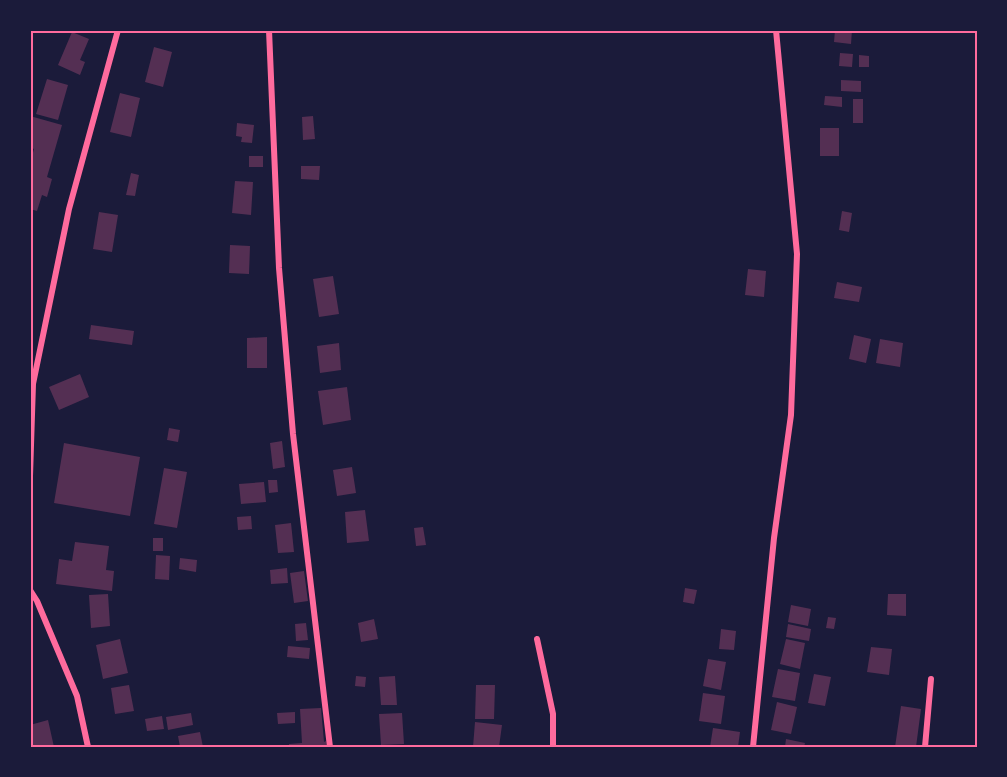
<svg xmlns="http://www.w3.org/2000/svg" width="1007" height="777" font-family="'Playfair Display',serif">
<style>
.building{fill:#542f53}
.lines{fill:none;stroke-linecap:round;stroke-linejoin:round}
.minor{stroke:#ff6b9d;stroke-width:6}
.neatline{fill:none;stroke:#ff6b9d;stroke-width:2}
</style>
<rect width="100%" height="100%" fill="#1b1b3a"/>
<!-- building -->
<path class="building" d="M 835,30 L 852,30 L 851,44 L 834,42 Z
M 72,32 L 89,39 L 80,60 L 85,62 L 80,75 L 58,65 Z
M 154,47 L 172,52 L 163,87 L 145,82 Z
M 840,53 L 853,54 L 852,67 L 839,66 Z
M 859,55 L 869,56 L 869,67 L 859,67 Z
M 47,79 L 68,85 L 58,120 L 36,114 Z
M 841,80 L 861,81 L 861,92 L 841,91 Z
M 120,93 L 140,98 L 131,137 L 110,132 Z
M 825,96 L 842,97 L 842,107 L 824,105 Z
M 853,99 L 863,99 L 863,123 L 853,123 Z
M 30,116 L 62,125 L 47,177 L 52,179 L 47,197 L 42,195 L 37,211 L 30,209 L 30,163 L 34,149 L 30,147 Z
M 313,116 L 315,139 L 303,140 L 302,117 Z
M 237,123 L 254,125 L 252,143 L 241,142 L 242,137 L 236,136 Z
M 820,128 L 839,128 L 839,156 L 820,156 Z
M 249,156 L 263,156 L 263,167 L 249,167 Z
M 301,166 L 320,166 L 319,180 L 301,179 Z
M 131,173 L 139,175 L 135,196 L 126,195 Z
M 235,181 L 253,182 L 251,215 L 232,213 Z
M 842,211 L 852,213 L 849,232 L 839,230 Z
M 99,212 L 118,215 L 112,252 L 93,249 Z
M 230,245 L 250,246 L 249,274 L 229,273 Z
M 748,269 L 766,271 L 764,297 L 745,295 Z
M 333,276 L 339,314 L 319,317 L 313,279 Z
M 837,282 L 862,287 L 859,302 L 834,298 Z
M 91,325 L 134,331 L 132,345 L 89,339 Z
M 854,335 L 871,339 L 866,363 L 849,359 Z
M 267,337 L 267,368 L 247,368 L 247,338 Z
M 880,339 L 903,343 L 900,367 L 876,363 Z
M 339,343 L 341,370 L 320,373 L 317,346 Z
M 80,374 L 89,397 L 59,410 L 49,387 Z
M 347,387 L 351,420 L 323,425 L 318,391 Z
M 169,428 L 180,430 L 178,442 L 167,440 Z
M 282,441 L 285,467 L 273,469 L 270,443 Z
M 64,443 L 140,457 L 130,516 L 54,503 Z
M 352,467 L 356,493 L 337,496 L 333,470 Z
M 164,468 L 187,472 L 177,528 L 154,524 Z
M 268,480 L 277,480 L 278,492 L 269,493 Z
M 264,482 L 266,502 L 241,504 L 239,484 Z
M 365,510 L 369,541 L 347,543 L 345,512 Z
M 251,516 L 252,529 L 238,530 L 237,517 Z
M 291,523 L 294,552 L 278,553 L 275,525 Z
M 423,527 L 426,545 L 416,546 L 414,528 Z
M 153,538 L 163,538 L 163,551 L 153,551 Z
M 75,542 L 109,546 L 106,570 L 114,571 L 112,591 L 56,584 L 59,559 L 72,561 Z
M 156,555 L 170,556 L 169,580 L 155,579 Z
M 180,558 L 197,560 L 196,572 L 179,569 Z
M 287,568 L 288,583 L 271,584 L 270,570 Z
M 304,571 L 308,601 L 294,603 L 290,573 Z
M 685,588 L 697,590 L 694,604 L 683,602 Z
M 108,594 L 110,626 L 91,628 L 89,595 Z
M 888,594 L 906,594 L 906,616 L 887,615 Z
M 791,605 L 811,609 L 808,626 L 788,622 Z
M 828,617 L 836,618 L 834,629 L 826,628 Z
M 374,619 L 378,639 L 361,642 L 358,623 Z
M 306,623 L 308,640 L 296,641 L 295,624 Z
M 788,624 L 811,629 L 809,641 L 786,637 Z
M 721,629 L 736,631 L 734,650 L 719,649 Z
M 120,639 L 128,673 L 103,679 L 96,645 Z
M 786,639 L 805,643 L 800,669 L 780,664 Z
M 288,646 L 310,648 L 309,659 L 287,657 Z
M 871,647 L 892,649 L 889,675 L 867,672 Z
M 708,659 L 726,662 L 721,690 L 703,686 Z
M 778,669 L 800,673 L 795,701 L 772,697 Z
M 814,674 L 831,677 L 825,706 L 808,703 Z
M 356,676 L 366,677 L 365,687 L 355,686 Z
M 395,676 L 397,705 L 381,705 L 379,677 Z
M 129,685 L 134,711 L 115,714 L 111,688 Z
M 476,685 L 495,685 L 494,719 L 475,719 Z
M 703,693 L 725,696 L 721,724 L 699,721 Z
M 777,702 L 797,707 L 791,734 L 771,730 Z
M 901,706 L 921,709 L 916,747 L 895,747 Z
M 321,708 L 324,742 L 326,741 L 327,747 L 289,747 L 289,744 L 302,743 L 300,709 Z
M 295,712 L 295,723 L 278,724 L 277,713 Z
M 191,713 L 193,725 L 168,730 L 166,717 Z
M 402,713 L 404,744 L 381,745 L 379,714 Z
M 162,716 L 164,729 L 147,731 L 145,719 Z
M 48,720 L 54,747 L 30,747 L 30,725 Z
M 475,722 L 502,725 L 499,747 L 473,747 Z
M 713,728 L 740,732 L 738,747 L 710,747 Z
M 200,732 L 203,747 L 180,747 L 178,736 Z
M 786,739 L 805,743 L 804,747 L 785,747 Z"/>
<g class="lines">
<!-- minor -->
<path class="minor" d="M 269,30 L 279,268 L 293,434 L 330,747
M 30,476 L 33,384 L 69,209 L 118,30
M 30,590 L 37,601 L 77,696 L 88,747
M 537,639 L 553,714 L 553,747
M 753,747 L 774,538 L 791,415 L 797,254 L 776,30
M 925,747 L 931,679"/>
</g>
<!-- border -->
<rect width="1007" height="777" fill="none" stroke="#1b1b3a" stroke-width="63"/>
<rect x="32" y="32" width="944" height="714" class="neatline"/>
</svg>
